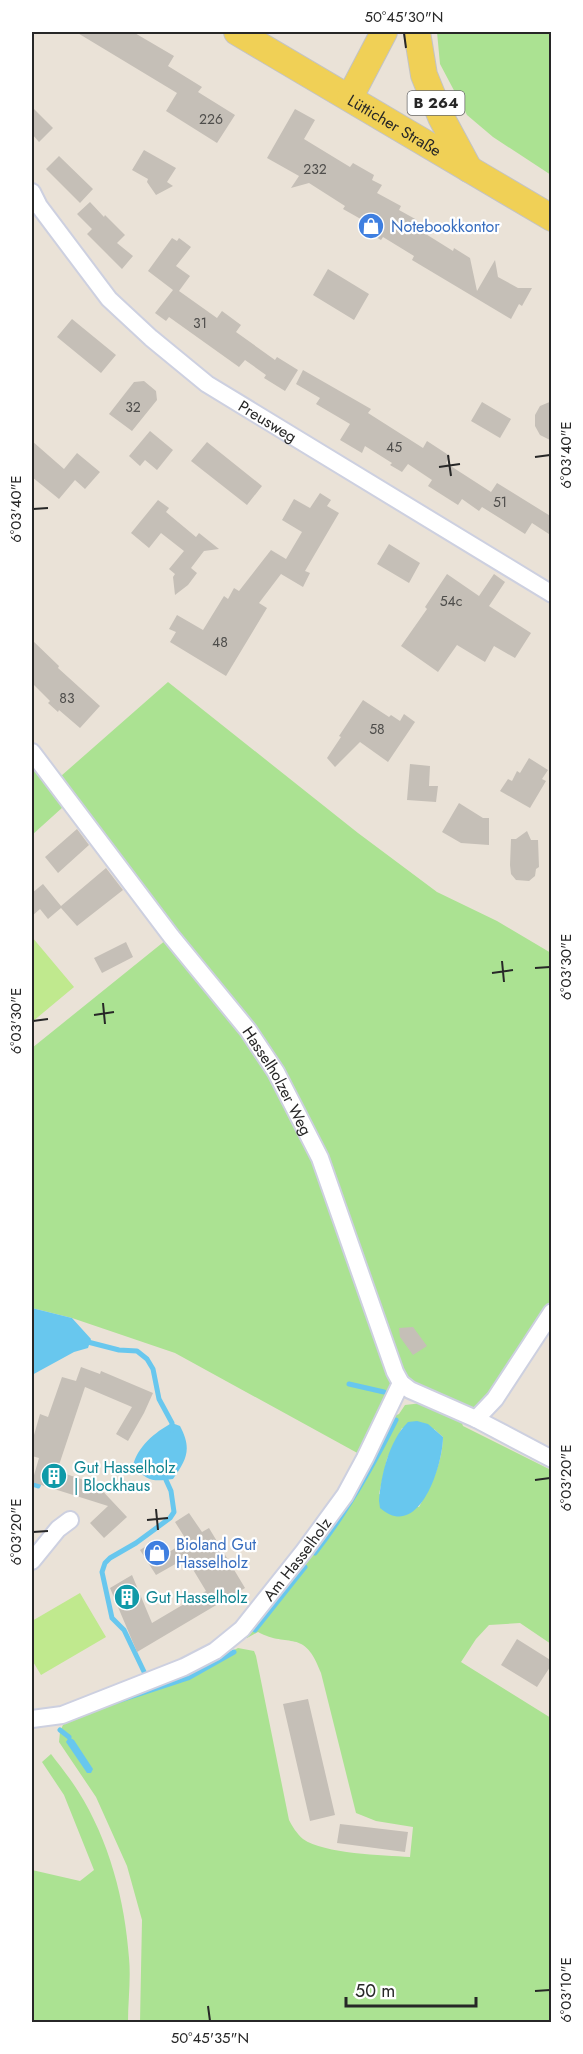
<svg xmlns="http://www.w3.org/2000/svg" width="583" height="2054" font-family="Jost,sans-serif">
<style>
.green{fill:#abe292;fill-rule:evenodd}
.pitch{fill:#c0e98e}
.water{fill:#68c7ee}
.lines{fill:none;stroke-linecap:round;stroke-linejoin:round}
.stream{stroke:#68c7ee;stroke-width:5}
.building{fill:#c5bfb7}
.minor-casing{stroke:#cdd0e0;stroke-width:20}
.primary-casing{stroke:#c3c3c3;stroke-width:28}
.minor{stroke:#fff;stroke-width:16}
.primary{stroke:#f0d056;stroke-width:26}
.ticks{fill:none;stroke:#272727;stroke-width:2}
.labels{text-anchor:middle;stroke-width:4.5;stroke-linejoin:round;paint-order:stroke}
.number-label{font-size:14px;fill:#4e4d4b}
.shield{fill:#fff;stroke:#686868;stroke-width:1.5}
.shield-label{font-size:15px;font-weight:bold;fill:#272727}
.street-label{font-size:16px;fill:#272727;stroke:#fff}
.shop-label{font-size:16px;fill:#366cbe;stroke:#fff;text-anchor:start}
.culture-label{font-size:16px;fill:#0d838f;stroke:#fff;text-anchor:start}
.neatline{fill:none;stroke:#272727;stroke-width:2}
.ticks-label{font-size:15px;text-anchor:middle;fill:#272727}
</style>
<rect width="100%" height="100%" fill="#eae2d7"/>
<!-- green -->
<path class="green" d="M 437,32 L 551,32 L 551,175 L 493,137 L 467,115 L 440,64 Z
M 168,682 L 358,833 L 437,892 L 497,921 L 551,953 L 551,1304 L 486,1404 L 476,1411 L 421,1388 L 404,1375 L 346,1209 L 317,1133 L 296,1093 L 86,812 L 61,776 Z
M 32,766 L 63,807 L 32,835 Z
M 166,940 L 243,1036 L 285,1098 L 311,1147 L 391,1380 L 392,1386 L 361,1455 L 175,1353 L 72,1318 L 32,1308 L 32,1048 Z
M 422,1403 L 461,1421 L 463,1426 L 551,1470 L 551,1644 L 520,1623 L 489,1625 L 476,1639 L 461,1662 L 551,1718 L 551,2022 L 140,2022 L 142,1920 L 127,1866 L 96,1797 L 59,1742 L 60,1732 L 65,1720 L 187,1674 L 238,1648 L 254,1651 L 256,1656 L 289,1820 C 292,1826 297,1834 303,1839 C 324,1854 383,1855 410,1857 L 413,1827 L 376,1821 L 356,1813 L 321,1673 C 304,1627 289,1649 258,1632 L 247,1638 L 245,1635 L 390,1418 L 399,1414 L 405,1405 ZM 402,1428 L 434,1429 L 443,1437 C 442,1465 432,1482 419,1507 L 379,1494 L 387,1459 Z
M 51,1754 C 60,1766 70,1778 78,1791 C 109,1840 125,1900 129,1958 C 131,1979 128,2001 128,2022 L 32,2022 L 32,1870 L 80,1881 L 94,1870 L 64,1795 L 42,1762 Z"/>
<!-- pitch -->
<path class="pitch" d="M 32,937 L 74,987 L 32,1022 Z
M 80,1593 L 106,1637 L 41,1675 L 32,1660 L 32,1621 Z"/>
<!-- water -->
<path class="water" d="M 32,1308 L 72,1318 L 91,1339 L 88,1348 L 74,1352 L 32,1375 Z
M 417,1421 L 428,1424 L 443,1437 C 443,1465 419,1542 380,1508 L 379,1501 C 381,1475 389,1441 408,1422 Z
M 172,1423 L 180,1426 C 192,1449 187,1459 173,1479 C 152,1482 148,1481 133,1466 C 137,1447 155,1432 172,1423 Z
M 69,1737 L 74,1740 L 93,1769 L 91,1773 L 87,1773 L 66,1742 Z"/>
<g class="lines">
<!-- stream -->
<path class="stream" d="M 84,1341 L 119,1350 L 137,1351 L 147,1359 L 153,1369 L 159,1399 L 172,1423 L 172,1430
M 349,1384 L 384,1392
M 32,1484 L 38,1486 L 41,1479
M 315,1553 C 347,1512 373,1466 396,1420
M 255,1630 L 305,1567
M 148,1680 L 124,1630 L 112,1618 L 102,1572 L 105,1563 L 110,1558 L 136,1543 L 170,1518 L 174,1512 L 171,1491 L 166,1480 L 166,1475
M 109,1704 L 188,1678 L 234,1652
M 60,1730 L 69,1737"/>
</g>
<!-- building -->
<path class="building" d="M 76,32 L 133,32 L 174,56 L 168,66 L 202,87 L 198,92 L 235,115 L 217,143 L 166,111 L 177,93 Z
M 32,107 L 53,128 L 39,142 L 32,134 Z
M 295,109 L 315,120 L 304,139 L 350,167 L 353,163 L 374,175 L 372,180 L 382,185 L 377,193 L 401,206 L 399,210 L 417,220 L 413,226 L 453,251 L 454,248 L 470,258 L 477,291 L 495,260 L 498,277 L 518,288 L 532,288 L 522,306 L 519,304 L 511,319 L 412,260 L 414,256 L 383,237 L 381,240 L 362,229 L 366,222 L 343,209 L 345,206 L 309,183 L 291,188 L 299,176 L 267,158 Z
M 144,150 L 176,168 L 167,182 L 173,186 L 156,195 L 147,182 L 148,179 L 132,170 Z
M 59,156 L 93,189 L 80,203 L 46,169 Z
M 90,202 L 104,217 L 105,215 L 125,235 L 117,243 L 133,256 L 122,269 L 87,234 L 92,229 L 77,214 Z
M 172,238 L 177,241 L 179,238 L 191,247 L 176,266 L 190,276 L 179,291 L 217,318 L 222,311 L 241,325 L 236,332 L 275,360 L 277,357 L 298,370 L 285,391 L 264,378 L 266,375 L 245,360 L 239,367 L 169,317 L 166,321 L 155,313 L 173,290 L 148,271 Z
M 328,269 L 369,294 L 354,320 L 313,295 Z
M 72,319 L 116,355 L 101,373 L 57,337 Z
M 303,370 L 371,409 L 368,413 L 423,448 L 427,441 L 450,456 L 446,463 L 491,492 L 497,483 L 552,517 L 552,536 L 532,523 L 525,534 L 482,507 L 479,511 L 462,499 L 458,505 L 428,486 L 432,480 L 408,464 L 402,472 L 390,465 L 392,463 L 365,446 L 362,453 L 340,440 L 350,424 L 316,404 L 320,398 L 296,384 Z
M 144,381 L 156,391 L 157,400 L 132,431 L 109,414 L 134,382 Z
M 552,401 L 552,441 L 540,435 L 535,426 L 535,415 L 540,406 Z
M 482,402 L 511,419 L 500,438 L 471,421 Z
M 150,431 L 173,450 L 157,470 L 145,460 L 140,466 L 129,456 Z
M 32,441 L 64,469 L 77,453 L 100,472 L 85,489 L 75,480 L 59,499 L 32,477 Z
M 207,442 L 262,486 L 247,505 L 191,461 Z
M 320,493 L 331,500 L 327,506 L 339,513 L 305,571 L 310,573 L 303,587 L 281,574 L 259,603 L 267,608 L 226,676 L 170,642 L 176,632 L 169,629 L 177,615 L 203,630 L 224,596 L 228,599 L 234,588 L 239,591 L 271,550 L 286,559 L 302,532 L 282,520 L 294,499 L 310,508 Z
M 158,500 L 169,508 L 166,512 L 196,537 L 199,533 L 219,549 L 204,551 L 191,568 L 197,573 L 188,585 L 175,595 L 173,577 L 175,574 L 169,569 L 184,551 L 161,533 L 149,548 L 131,533 Z
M 389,544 L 420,563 L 409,583 L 377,564 Z
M 447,574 L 479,596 L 494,574 L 505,582 L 489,606 L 531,633 L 515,658 L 494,646 L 485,662 L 457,645 L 438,672 L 401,646 L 427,609 L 425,607 Z
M 32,640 L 59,666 L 58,668 L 100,706 L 80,728 L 59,710 L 58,712 L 48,703 L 50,701 L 32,683 Z
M 363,700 L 389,717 L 391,715 L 400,721 L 404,714 L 415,722 L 388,762 L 360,742 L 335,767 L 327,758 L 341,737 L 339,736 Z
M 529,758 L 548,770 L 542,779 L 546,781 L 530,808 L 500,791 L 508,779 L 512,781 L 517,771 L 520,773 Z
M 410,764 L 430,766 L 429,786 L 438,786 L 436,802 L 407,800 Z
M 459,803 L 483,818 L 489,818 L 489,845 L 461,843 L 442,832 Z
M 77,829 L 89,845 L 58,873 L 45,857 Z
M 527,831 L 531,840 L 538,840 L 539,867 L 536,869 L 535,876 L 529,881 L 516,880 L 511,874 L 510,865 L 511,839 L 516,839 Z
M 106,868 L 123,890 L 77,926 L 61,908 L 48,919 L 40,909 L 32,916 L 32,893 L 43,884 L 61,906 Z
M 126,942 L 133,957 L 102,973 L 94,958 Z
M 413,1327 L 427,1346 L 413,1355 L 400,1337 L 399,1328 Z
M 81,1367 L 100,1374 L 101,1371 L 153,1393 L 144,1413 L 128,1441 L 116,1434 L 132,1407 L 85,1387 L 57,1471 L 96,1484 L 127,1517 L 104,1538 L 90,1523 L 108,1506 L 32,1482 L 39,1458 L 32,1456 L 32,1442 L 40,1414 L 48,1417 L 62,1377 L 76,1381 Z
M 189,1513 L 202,1532 L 209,1528 L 245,1588 L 137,1652 L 110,1588 L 132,1575 L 152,1623 L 206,1591 L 186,1558 L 156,1575 L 140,1550 L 154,1541 L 164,1555 L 187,1541 L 175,1522 Z
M 517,1639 L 552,1661 L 552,1664 L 537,1687 L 501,1665 Z
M 308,1699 L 335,1815 L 310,1821 L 283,1704 Z
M 340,1824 L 408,1832 L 405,1852 L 337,1843 Z"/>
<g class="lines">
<!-- minor casing -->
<g class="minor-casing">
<g id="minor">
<path id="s1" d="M 32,192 L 39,206 L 109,299 L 151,338 L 207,384 L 552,594"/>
<path id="s2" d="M 32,752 L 171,936 L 248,1030 L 276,1072 L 320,1158 L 395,1372 L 401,1383 L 410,1390 L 476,1419 L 552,1459"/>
<path d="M 476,1419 L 495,1399 L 552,1312"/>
<path d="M 32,1561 L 58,1529 L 70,1520"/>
<path id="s3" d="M 32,1719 L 62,1715 L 184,1667 L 215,1651 L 242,1629 L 304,1551 L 345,1495 L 365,1458 L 401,1383"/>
</g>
</g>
<!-- primary casing -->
<g class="primary-casing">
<g id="primary">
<path id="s4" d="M 237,32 L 552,218"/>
<path d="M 417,32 L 424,75 L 441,117 L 469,169"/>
<path d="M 350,97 L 384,32"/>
</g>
</g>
<!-- minor -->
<use href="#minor" class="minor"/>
<!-- primary -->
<use href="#primary" class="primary"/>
</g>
<!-- ticks -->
<path class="ticks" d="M 404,33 L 406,48M 448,455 L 451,476M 535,457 L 550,455M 439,467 L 460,464M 33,509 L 48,508M 502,961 L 504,982M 535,968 L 550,967M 492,973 L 513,970M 103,1003 L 105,1024M 94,1015 L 114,1012M 33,1021 L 48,1019M 535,1480 L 550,1478M 156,1509 L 158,1530M 147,1520 L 168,1518M 33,1532 L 48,1531M 535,1991 L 550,1990M 208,2006 L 210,2021"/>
<!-- icons -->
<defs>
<g id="shop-disc" transform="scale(1.35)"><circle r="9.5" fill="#3f7fe0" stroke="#fff"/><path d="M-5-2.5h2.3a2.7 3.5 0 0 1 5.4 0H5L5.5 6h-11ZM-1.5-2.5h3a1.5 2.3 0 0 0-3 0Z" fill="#fff"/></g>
<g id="building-disc" transform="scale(1.35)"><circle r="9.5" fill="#0f9aa8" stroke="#fff"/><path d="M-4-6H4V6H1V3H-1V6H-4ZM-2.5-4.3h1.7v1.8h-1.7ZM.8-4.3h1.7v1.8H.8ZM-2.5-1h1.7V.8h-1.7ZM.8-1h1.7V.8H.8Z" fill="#fff"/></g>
</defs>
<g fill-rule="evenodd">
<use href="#shop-disc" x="371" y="226"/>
<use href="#building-disc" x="54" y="1476"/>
<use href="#shop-disc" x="157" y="1553"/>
<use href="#building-disc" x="127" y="1597"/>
</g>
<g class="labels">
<!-- number labels -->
<g class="number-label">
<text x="211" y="124">226</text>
<text x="315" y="174">232</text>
<text x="200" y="328">31</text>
<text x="133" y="412">32</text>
<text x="394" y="452">45</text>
<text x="500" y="507">51</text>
<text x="451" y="606">54c</text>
<text x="220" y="647">48</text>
<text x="67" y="703">83</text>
<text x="377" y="734">58</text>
</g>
<!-- shield labels -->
<rect class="shield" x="407.5" y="91" width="57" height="24" rx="4.5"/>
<g class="shield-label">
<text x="436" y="108">B 264</text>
</g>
<!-- street labels -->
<g class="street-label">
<text dy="6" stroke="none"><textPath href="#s4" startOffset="183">Lütticher Straße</textPath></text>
<text dy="6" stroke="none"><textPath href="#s1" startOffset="333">Preusweg</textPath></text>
<text dy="6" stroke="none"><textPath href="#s2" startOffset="411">Hasselholzer Weg</textPath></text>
<text dy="6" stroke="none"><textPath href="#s3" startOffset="320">Am Hasselholz</textPath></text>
</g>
<!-- shop labels -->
<g class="shop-label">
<text x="391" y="232">Notebookkontor</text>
<text x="176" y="1550">Bioland Gut<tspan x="176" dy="18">Hasselholz</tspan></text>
</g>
<!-- culture labels -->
<g class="culture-label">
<text x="74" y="1473">Gut Hasselholz<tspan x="74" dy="18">| Blockhaus</tspan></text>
<text x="146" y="1603">Gut Hasselholz</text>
</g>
</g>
<!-- border -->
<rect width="583" height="2054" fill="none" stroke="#ffffff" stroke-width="66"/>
<!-- scale -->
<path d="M346 1997v9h130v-9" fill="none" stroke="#272727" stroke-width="3"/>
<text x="355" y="1997" font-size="18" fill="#272727" stroke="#ffffff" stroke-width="4.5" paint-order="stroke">50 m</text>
<rect x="33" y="33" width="517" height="1988" class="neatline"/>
<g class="ticks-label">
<text x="404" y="22">50°45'30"N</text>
<text transform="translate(566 455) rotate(-90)" y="5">6°03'40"E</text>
<text transform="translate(16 509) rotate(-90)" y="5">6°03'40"E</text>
<text transform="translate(566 967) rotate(-90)" y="5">6°03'30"E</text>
<text transform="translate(16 1021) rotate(-90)" y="5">6°03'30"E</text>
<text transform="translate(566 1478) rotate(-90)" y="5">6°03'20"E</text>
<text transform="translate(16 1532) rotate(-90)" y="5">6°03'20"E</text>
<text transform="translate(566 1990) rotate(-90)" y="5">6°03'10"E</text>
<text x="210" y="2043">50°45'35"N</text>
</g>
</svg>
